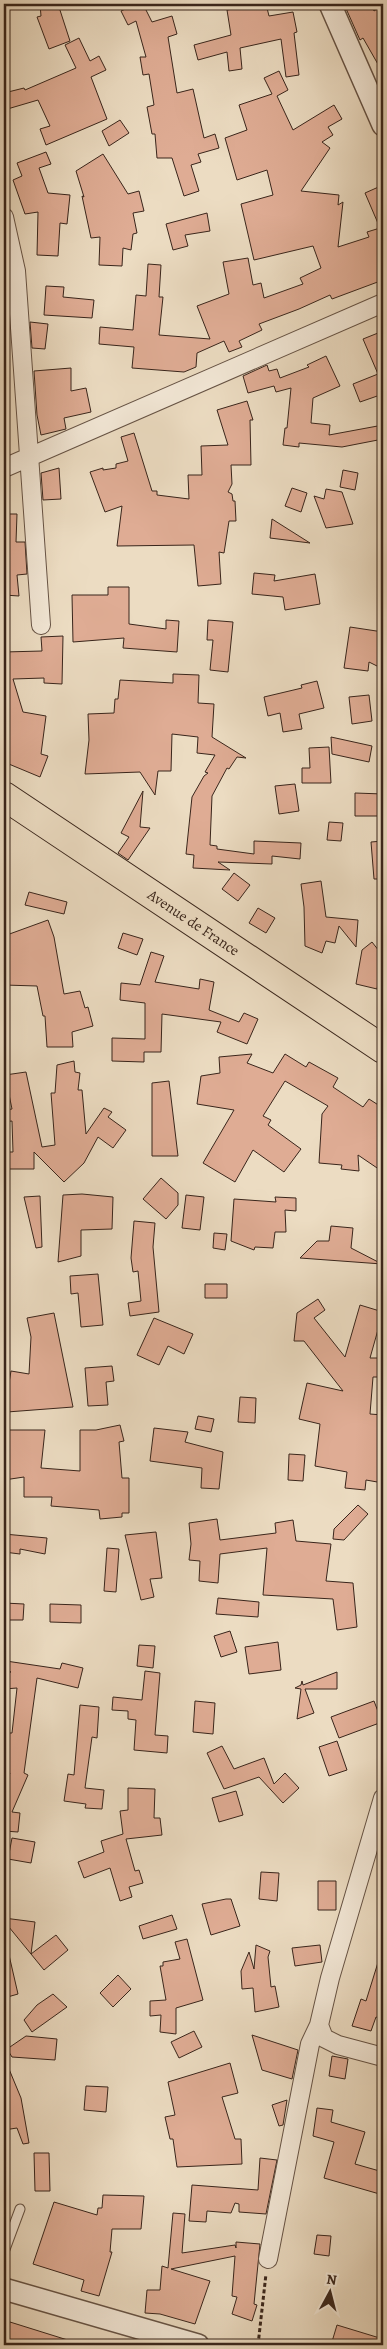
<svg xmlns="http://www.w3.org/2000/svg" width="387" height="2349" font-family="Alegreya,serif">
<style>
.building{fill:#dfac94;stroke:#39251b}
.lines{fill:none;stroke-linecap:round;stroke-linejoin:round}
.service-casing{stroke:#665345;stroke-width:11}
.minor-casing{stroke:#665345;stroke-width:20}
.tertiary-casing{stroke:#665345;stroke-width:24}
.primary-casing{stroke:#39251b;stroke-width:30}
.path{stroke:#39251b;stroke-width:3;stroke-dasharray:4 2.5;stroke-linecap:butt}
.service{stroke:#f3e8d7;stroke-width:9}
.minor{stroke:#f3e8d7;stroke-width:18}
.tertiary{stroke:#f3e8d7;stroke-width:21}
.primary{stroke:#ecdcc2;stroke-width:28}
.labels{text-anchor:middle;stroke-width:5;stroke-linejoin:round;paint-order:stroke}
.street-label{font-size:15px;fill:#39251b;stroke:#f3e8d7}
</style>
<rect width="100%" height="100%" fill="#ecdcc2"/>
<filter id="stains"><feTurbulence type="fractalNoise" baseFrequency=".004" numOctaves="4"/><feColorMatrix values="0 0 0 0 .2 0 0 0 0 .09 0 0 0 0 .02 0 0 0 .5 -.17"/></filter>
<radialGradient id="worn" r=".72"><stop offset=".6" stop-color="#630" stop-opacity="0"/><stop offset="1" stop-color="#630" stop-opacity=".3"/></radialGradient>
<!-- building -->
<path class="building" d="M 40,4 L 58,4 L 70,41 L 49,49 L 37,17 L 41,16 Z
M 136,4 L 143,4 L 152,22 L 172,16 L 177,34 L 168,37 L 177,93 L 193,89 L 204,138 L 215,134 L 219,148 L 198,154 L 201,162 L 191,165 L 199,191 L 184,196 L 172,158 L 157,158 L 155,134 L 152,134 L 147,107 L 154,105 L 149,74 L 143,75 L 140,57 L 146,57 L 136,21 L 128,25 L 121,11 Z
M 246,4 L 266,4 L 269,16 L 293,12 L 297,32 L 294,33 L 299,75 L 286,77 L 281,39 L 240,48 L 242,69 L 229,71 L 227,52 L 198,60 L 194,45 L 231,35 L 227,10 L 247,7 Z
M 344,4 L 371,4 L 374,11 L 377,9 L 383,22 L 383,73 L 363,38 L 360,40 Z
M 79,38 L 90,61 L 99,56 L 106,70 L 91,77 L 107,119 L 46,145 L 40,129 L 50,126 L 38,100 L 4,110 L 4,93 L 24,88 L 25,90 L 76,68 L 65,45 Z
M 279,71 L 288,90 L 277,96 L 293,130 L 334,105 L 342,119 L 328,127 L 333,135 L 322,142 L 330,148 L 301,191 L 339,195 L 338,205 L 343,202 L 338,247 L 369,237 L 367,232 L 380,228 L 365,193 L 383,185 L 383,280 L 332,299 L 330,295 L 299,309 L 259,324 L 262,330 L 239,341 L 242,347 L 229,352 L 224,341 L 197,353 L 196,367 L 184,372 L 132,368 L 134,347 L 99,344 L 100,327 L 133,330 L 136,295 L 146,296 L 148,264 L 161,265 L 159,297 L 163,297 L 159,335 L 210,339 L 197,306 L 229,294 L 223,262 L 248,258 L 253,285 L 261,283 L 264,298 L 303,284 L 300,278 L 321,268 L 313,246 L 254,260 L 241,204 L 273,195 L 267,170 L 237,180 L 225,138 L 247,130 L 239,105 L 272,94 L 264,78 Z
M 120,120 L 129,133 L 109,146 L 102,131 Z
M 46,152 L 51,164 L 39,168 L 48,193 L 70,195 L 67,224 L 60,223 L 58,256 L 37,255 L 38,212 L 25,214 L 13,180 L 22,176 L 17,163 Z
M 103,154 L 128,194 L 139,191 L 144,211 L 133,213 L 137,233 L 133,234 L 131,250 L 123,248 L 122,266 L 99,265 L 100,237 L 91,238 L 82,196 L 84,197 L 76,171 Z
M 207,213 L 210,231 L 185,235 L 188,246 L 173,250 L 166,224 Z
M 46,286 L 64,287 L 63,297 L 94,300 L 92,318 L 44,315 Z
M 30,322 L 48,324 L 45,349 L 32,348 Z
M 378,333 L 383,346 L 383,394 L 360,402 L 353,384 L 378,374 L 363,339 Z
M 326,356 L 340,386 L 313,398 L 311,423 L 330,425 L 329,435 L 383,425 L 383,439 L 342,447 L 299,443 L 299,447 L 283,445 L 285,428 L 287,428 L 291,388 L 276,392 L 274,386 L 248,393 L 243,376 L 267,365 L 269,371 L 277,369 L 280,378 L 309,367 L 307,365 Z
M 71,368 L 71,391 L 86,388 L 91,412 L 64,418 L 66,429 L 41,435 L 37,415 L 34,371 Z
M 247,401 L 253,420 L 250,420 L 251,465 L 231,465 L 232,484 L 228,492 L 232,494 L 233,501 L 235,501 L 236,521 L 229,521 L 224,553 L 219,552 L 221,584 L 198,586 L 194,545 L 117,546 L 122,506 L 105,512 L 90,472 L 103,468 L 103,470 L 116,468 L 116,464 L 128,461 L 121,437 L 134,433 L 152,491 L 157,491 L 157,495 L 189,499 L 188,475 L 202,475 L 201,446 L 228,445 L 217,410 Z
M 59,468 L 61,499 L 43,500 L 41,473 Z
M 343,470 L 358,473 L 355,490 L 340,487 Z
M 292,488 L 307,493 L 301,512 L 285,506 Z
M 326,489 L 342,492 L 353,524 L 326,528 L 314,496 L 324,499 Z
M 4,514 L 17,514 L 16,542 L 25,542 L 27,574 L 17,575 L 19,596 L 4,595 Z
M 272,519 L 310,543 L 270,538 Z
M 254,573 L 275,575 L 274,581 L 315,574 L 320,604 L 285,610 L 283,597 L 252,594 Z
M 108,587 L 129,587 L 129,624 L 166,629 L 166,620 L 179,621 L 177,652 L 123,648 L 124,638 L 73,642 L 72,595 L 108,595 Z
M 208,620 L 233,622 L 228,672 L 210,670 L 213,640 L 207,640 Z
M 350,627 L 383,632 L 383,669 L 369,662 L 368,671 L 344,668 Z
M 63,636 L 62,684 L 44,683 L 44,678 L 13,679 L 23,712 L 46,716 L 41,754 L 48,756 L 40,777 L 4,762 L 4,652 L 42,651 L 41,637 Z
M 173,674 L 199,675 L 198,703 L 214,704 L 212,737 L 246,758 L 237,757 L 229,769 L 227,768 L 212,796 L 210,845 L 217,846 L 217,849 L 254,854 L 254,841 L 301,843 L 300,859 L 272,856 L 272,864 L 218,862 L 230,870 L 193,868 L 194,855 L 186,854 L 192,797 L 204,776 L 208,773 L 205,772 L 215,755 L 197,753 L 198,737 L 172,734 L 171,771 L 158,771 L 155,795 L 140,772 L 85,774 L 89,740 L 88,714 L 114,713 L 115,699 L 118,699 L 120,680 L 173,683 Z
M 317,681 L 324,708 L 299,714 L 302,729 L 283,732 L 280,713 L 268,716 L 264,697 L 302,688 L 301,685 Z
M 369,695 L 372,721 L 352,724 L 349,697 Z
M 331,737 L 372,746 L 369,762 L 332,754 Z
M 329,747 L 331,783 L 302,783 L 302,768 L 310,768 L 309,748 Z
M 295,784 L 299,811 L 279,814 L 275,786 Z
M 143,791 L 140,827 L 150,828 L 128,860 L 118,853 L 129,837 L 121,833 Z
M 355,793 L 383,794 L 382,816 L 355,816 Z
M 329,822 L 343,823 L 341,841 L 327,840 Z
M 383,841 L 383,879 L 374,879 L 371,842 Z
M 234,873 L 250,885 L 238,901 L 222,889 Z
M 321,881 L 326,917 L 358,920 L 356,947 L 339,926 L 335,943 L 326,941 L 322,953 L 305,946 L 304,907 L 301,884 Z
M 29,892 L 67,902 L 64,914 L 25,905 Z
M 258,908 L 275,918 L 266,933 L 249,923 Z
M 48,920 L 54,937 L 64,994 L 80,991 L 85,1008 L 88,1007 L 93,1026 L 72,1032 L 73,1047 L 47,1047 L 45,1016 L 43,1016 L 37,986 L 4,985 L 4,936 Z
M 123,933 L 143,939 L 137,955 L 118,948 Z
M 372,942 L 383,956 L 377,989 L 356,984 L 362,950 Z
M 151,952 L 164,956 L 155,982 L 199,989 L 200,979 L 214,982 L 209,1010 L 239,1022 L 244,1013 L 258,1019 L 247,1044 L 217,1032 L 221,1022 L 162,1014 L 161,1052 L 144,1052 L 144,1062 L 112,1061 L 112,1038 L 145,1039 L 145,1003 L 120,1000 L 121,983 L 140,985 Z
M 252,1054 L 247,1063 L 273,1073 L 285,1054 L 306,1067 L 309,1062 L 338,1078 L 333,1087 L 363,1107 L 369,1099 L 383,1108 L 383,1172 L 358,1155 L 359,1171 L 341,1169 L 342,1165 L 319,1163 L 322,1114 L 328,1106 L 285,1081 L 263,1116 L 271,1120 L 268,1125 L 301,1149 L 284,1172 L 253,1150 L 235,1182 L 203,1163 L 234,1110 L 197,1104 L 201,1076 L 220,1073 L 219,1057 Z
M 74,1061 L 75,1072 L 80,1073 L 78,1090 L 82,1090 L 86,1134 L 104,1108 L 112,1112 L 108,1117 L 126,1130 L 113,1148 L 98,1137 L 84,1163 L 64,1182 L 34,1152 L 34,1169 L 4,1169 L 4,1152 L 13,1152 L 12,1121 L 4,1122 L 4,1110 L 12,1109 L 5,1075 L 26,1072 L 42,1147 L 55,1145 L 51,1093 L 55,1093 L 57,1065 Z
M 169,1081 L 178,1156 L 152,1156 L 152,1083 Z
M 161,1178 L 178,1193 L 178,1205 L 166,1219 L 143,1199 Z
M 82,1194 L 113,1197 L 112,1229 L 81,1230 L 81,1256 L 58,1262 L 63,1195 Z
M 186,1195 L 204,1197 L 200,1230 L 182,1228 Z
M 40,1196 L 42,1247 L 36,1248 L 24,1197 Z
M 275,1197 L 296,1198 L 296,1211 L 285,1210 L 286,1232 L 275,1232 L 273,1248 L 255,1247 L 254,1250 L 231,1241 L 234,1199 L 276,1202 Z
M 134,1221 L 155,1223 L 153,1247 L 159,1312 L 130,1316 L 128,1303 L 141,1301 L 138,1271 L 133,1272 L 131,1258 Z
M 331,1226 L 353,1228 L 351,1248 L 382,1264 L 300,1258 L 317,1241 L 329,1241 Z
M 214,1233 L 227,1234 L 225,1250 L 213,1248 Z
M 98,1274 L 103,1325 L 81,1327 L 78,1293 L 71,1294 L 70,1276 Z
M 205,1284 L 227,1284 L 227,1298 L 205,1298 Z
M 318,1299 L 325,1310 L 314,1318 L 345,1357 L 360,1305 L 383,1312 L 370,1358 L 382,1358 L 383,1377 L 373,1377 L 370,1414 L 383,1415 L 383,1483 L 366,1480 L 365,1490 L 345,1488 L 347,1472 L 315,1466 L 320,1424 L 299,1419 L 307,1383 L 343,1391 L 304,1341 L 294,1341 L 297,1313 Z
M 54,1313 L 73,1407 L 7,1412 L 7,1404 L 4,1403 L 4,1389 L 8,1389 L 11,1371 L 29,1374 L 31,1337 L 27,1318 Z
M 154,1318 L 193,1334 L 184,1354 L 168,1346 L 159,1365 L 137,1355 Z
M 112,1366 L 114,1381 L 106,1382 L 108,1405 L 88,1406 L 85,1368 Z
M 240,1397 L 256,1398 L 255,1423 L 238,1422 Z
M 198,1416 L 214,1419 L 211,1432 L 195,1429 Z
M 120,1425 L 124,1441 L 119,1442 L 122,1478 L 129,1478 L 129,1513 L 122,1513 L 122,1517 L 100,1519 L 99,1510 L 51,1506 L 52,1497 L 24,1497 L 24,1477 L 4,1480 L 6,1430 L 45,1430 L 41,1468 L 80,1471 L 80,1430 L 96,1430 Z
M 154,1428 L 188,1432 L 185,1442 L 223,1452 L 219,1489 L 201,1488 L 202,1468 L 150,1461 Z
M 289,1454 L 305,1455 L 303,1481 L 288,1480 Z
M 358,1505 L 368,1514 L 344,1540 L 333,1539 L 334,1529 Z
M 217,1519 L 220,1540 L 276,1533 L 275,1523 L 293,1520 L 296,1541 L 331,1544 L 326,1581 L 353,1583 L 357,1627 L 337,1630 L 333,1599 L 263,1595 L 267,1548 L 220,1554 L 218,1583 L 199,1581 L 200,1561 L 189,1560 L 191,1544 L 189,1523 Z
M 156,1532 L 162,1578 L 150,1579 L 154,1597 L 141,1600 L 125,1535 Z
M 4,1534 L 47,1538 L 45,1554 L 20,1549 L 20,1554 L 4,1552 Z
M 107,1548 L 119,1549 L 116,1592 L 104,1591 Z
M 218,1598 L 259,1602 L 258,1617 L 216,1614 Z
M 4,1603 L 24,1604 L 23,1620 L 4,1620 Z
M 50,1604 L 81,1605 L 81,1623 L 50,1622 Z
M 230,1631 L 237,1652 L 221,1657 L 214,1636 Z
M 278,1642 L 281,1670 L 249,1674 L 245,1647 Z
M 139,1645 L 155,1646 L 153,1668 L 137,1666 Z
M 6,1661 L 60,1669 L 62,1663 L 83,1668 L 78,1688 L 37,1678 L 24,1773 L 28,1775 L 12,1812 L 20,1813 L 18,1832 L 4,1831 L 4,1787 L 10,1773 L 4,1770 L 4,1752 L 6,1753 L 8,1733 L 12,1733 L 17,1688 L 4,1689 L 4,1672 L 11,1672 L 4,1670 Z
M 145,1671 L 160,1673 L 155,1735 L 168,1736 L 167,1753 L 134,1750 L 136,1720 L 128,1719 L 128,1711 L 112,1710 L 113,1697 L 142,1700 Z
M 337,1672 L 337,1689 L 305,1689 L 314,1713 L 297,1719 L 301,1689 L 295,1688 L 301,1685 L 302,1681 L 303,1685 Z
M 195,1701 L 215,1703 L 213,1734 L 193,1732 Z
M 374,1701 L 382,1722 L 339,1738 L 331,1717 Z
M 80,1705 L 99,1707 L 97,1738 L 92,1737 L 85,1788 L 104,1790 L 102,1809 L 85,1808 L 86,1804 L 64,1801 L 68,1774 L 74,1775 Z
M 337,1741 L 347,1770 L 329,1776 L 319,1747 Z
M 222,1746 L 234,1769 L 264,1758 L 274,1784 L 285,1773 L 299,1788 L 283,1803 L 259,1777 L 224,1789 L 207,1753 Z
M 128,1788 L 155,1789 L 154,1818 L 160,1818 L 162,1835 L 126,1839 L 135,1871 L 139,1870 L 143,1883 L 129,1887 L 132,1897 L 120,1901 L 110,1868 L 84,1878 L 78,1862 L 104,1852 L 101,1841 L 123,1834 L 120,1811 L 128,1810 Z
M 236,1791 L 243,1815 L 219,1822 L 212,1798 Z
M 12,1838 L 35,1842 L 31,1863 L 8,1859 Z
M 261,1872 L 279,1873 L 277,1901 L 259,1899 Z
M 318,1881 L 336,1881 L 336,1910 L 318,1910 Z
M 226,1899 L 231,1899 L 240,1926 L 211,1935 L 202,1904 Z
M 172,1915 L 177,1929 L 143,1939 L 139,1926 Z
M 4,1918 L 35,1922 L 31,1954 L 4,1921 Z
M 56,1935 L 68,1950 L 44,1970 L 31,1954 Z
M 187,1939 L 203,2000 L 176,2008 L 176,2034 L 160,2032 L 161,2015 L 150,2016 L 150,2001 L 166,2000 L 160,1966 L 163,1966 L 163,1962 L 180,1959 L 175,1942 Z
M 256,1945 L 270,1951 L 268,1957 L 271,1987 L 275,1986 L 279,2007 L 255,2012 L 253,1988 L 242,1989 L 241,1971 L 249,1952 L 254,1969 Z
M 320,1945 L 322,1962 L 295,1966 L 292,1948 Z
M 4,1955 L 9,1955 L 18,1994 L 4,1998 Z
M 380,1956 L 383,1957 L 383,2019 L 376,2017 L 371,2031 L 352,2026 L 361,1999 L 366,2001 Z
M 118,1975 L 131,1989 L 113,2007 L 100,1993 Z
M 53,1994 L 67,2007 L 32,2032 L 24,2020 L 37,2005 Z
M 194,2031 L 202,2047 L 179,2058 L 171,2042 Z
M 252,2035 L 298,2050 L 292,2079 L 262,2070 Z
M 26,2036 L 57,2039 L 55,2060 L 12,2057 L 7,2049 Z
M 332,2056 L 348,2059 L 345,2079 L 329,2076 Z
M 4,2057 L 21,2098 L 29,2143 L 23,2144 L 17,2128 L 4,2130 L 4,2110 L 9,2110 L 4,2096 Z
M 230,2063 L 238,2093 L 222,2097 L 235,2139 L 241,2139 L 242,2164 L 177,2167 L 173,2139 L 170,2139 L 165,2117 L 175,2115 L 168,2082 Z
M 86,2086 L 108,2087 L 106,2112 L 84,2110 Z
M 287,2100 L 283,2125 L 279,2126 L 272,2105 Z
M 317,2108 L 333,2110 L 331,2122 L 365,2132 L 355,2164 L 383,2172 L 383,2195 L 324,2178 L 334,2142 L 313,2136 Z
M 34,2153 L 49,2153 L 50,2191 L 35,2191 Z
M 260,2158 L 277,2160 L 266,2214 L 239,2212 L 239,2204 L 235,2203 L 231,2213 L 207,2211 L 206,2222 L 189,2221 L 192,2185 L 258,2190 Z
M 103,2195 L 144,2196 L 141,2229 L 112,2229 L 110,2252 L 112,2252 L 99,2296 L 81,2291 L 84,2280 L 33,2264 L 54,2202 L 97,2215 L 98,2208 L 102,2208 Z
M 173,2213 L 185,2214 L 182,2253 L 235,2245 L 236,2248 L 236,2242 L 260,2244 L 254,2304 L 257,2305 L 252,2321 L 232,2314 L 237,2297 L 232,2296 L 235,2256 L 171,2269 L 210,2281 L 195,2324 L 160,2314 L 145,2313 L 147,2290 L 160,2290 L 162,2266 L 168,2268 Z
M 317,2235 L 331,2236 L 329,2256 L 314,2254 Z
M 10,2322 L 74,2342 L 74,2345 L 4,2345 L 4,2325 L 8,2326 Z
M 337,2325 L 383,2339 L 383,2345 L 331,2345 Z"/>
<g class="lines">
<!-- service casing -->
<g class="service-casing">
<path id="service" d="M 4,2252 L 20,2209"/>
</g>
<!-- minor casing -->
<g class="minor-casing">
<path id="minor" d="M 4,217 L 16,271 L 41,625
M 4,468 L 383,303
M 383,1798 L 330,1978 L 319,2025 L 324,2038 L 338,2045 L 383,2057
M 268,2259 L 310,2044 L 319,2025"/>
</g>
<!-- tertiary casing -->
<g class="tertiary-casing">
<path id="tertiary" d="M 330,4 L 383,125
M 4,2289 L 198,2345"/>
</g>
<!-- primary casing -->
<g class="primary-casing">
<g id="primary">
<path id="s1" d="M 4,796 L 383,1049"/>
</g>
</g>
<!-- path -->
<path class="path" d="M 258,2345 L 266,2274"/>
<!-- service -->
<use href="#service" class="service"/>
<!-- minor -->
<use href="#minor" class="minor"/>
<!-- tertiary -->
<use href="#tertiary" class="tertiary"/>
<!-- primary -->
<use href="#primary" class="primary"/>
</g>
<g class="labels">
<!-- street labels -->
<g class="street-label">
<text dy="5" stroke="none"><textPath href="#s1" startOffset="228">Avenue de France</textPath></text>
</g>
</g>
<!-- margin -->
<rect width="387" height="2349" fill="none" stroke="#ecdcc2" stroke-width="20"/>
<rect x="5" y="5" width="377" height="2339" fill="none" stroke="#39251b" stroke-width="2.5"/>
<rect x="10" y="10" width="367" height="2329" fill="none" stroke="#39251b"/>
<!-- north arrow -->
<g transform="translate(330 2292) rotate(7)" stroke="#f3e8d7" stroke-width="4" paint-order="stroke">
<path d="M0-4L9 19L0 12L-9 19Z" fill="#39251b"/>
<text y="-8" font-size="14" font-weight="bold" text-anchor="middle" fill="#39251b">N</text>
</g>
<rect width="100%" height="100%" filter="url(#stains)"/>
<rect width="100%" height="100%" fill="url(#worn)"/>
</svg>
